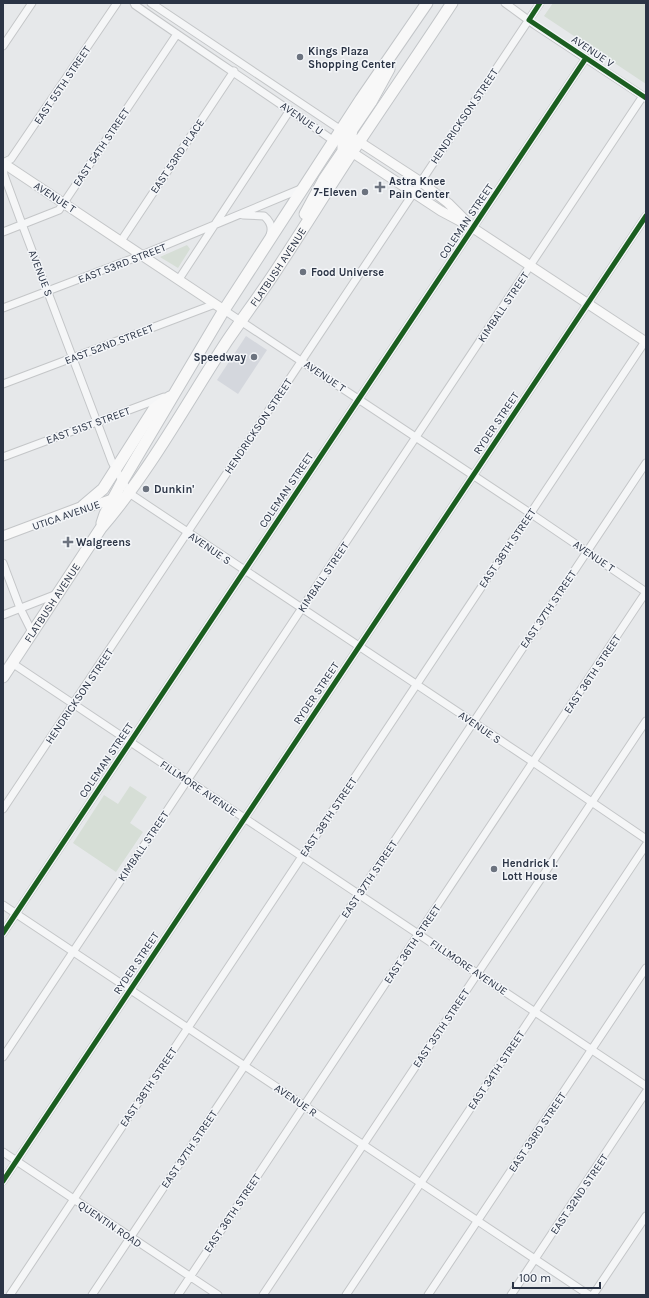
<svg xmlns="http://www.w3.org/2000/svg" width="649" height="1298" font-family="Karla,sans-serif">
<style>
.built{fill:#d4d7dd}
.green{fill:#d6ded6}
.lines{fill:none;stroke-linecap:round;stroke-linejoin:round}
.minor-casing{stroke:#c4c6c8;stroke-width:9}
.secondary-casing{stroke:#c4c6c8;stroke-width:11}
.primary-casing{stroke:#c2c5c8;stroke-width:13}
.minor{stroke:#f5f6f7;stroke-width:7}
.secondary{stroke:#f8f8f8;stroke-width:9}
.primary{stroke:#f8f8f8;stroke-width:11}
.cycleway-casing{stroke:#f4f6f9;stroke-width:8}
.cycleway{stroke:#1b5e20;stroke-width:5}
.poi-dot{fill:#6c737f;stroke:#f4f6f9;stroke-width:1.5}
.labels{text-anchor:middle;stroke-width:3;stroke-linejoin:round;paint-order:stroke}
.poi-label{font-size:11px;font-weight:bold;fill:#2b3445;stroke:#f4f6f9;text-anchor:start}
.street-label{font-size:11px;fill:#2b3445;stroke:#f4f6f9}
</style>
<rect width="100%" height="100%" fill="#e6e8ea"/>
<!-- built -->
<path class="built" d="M 246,336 L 267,350 L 238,394 L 217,380 Z"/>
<!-- green -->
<path class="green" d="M 553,3 L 646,3 L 646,84 L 544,16 Z
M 187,245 L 190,249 L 178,268 L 160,257 Z
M 130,786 L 147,797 L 130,823 L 143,832 L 116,872 L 73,843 L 104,795 L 118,804 Z"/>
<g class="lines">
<!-- minor casing -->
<g class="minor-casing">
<path id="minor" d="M 134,3 L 135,5 C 201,51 268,95 334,141
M 151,3 L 341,130
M 505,3 L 535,25 L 646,98
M 3,46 L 32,3
M 3,163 L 4,175 L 22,224 L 97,422 L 112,462 L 129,493 L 533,762 L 646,839
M 3,163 L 11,159 L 117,3
M 243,215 L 264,216 C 270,221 273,227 270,235
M 3,232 L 59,210 L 177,34
M 121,241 L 234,71
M 179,279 L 290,110
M 3,308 L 142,255 L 303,188
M 224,310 L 530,513 L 646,592
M 3,384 L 215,304
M 3,457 L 164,397
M 3,563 L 20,608 L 32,632
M 3,615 L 57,594
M 12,663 L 646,1086
M 3,809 L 540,3
M 3,905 L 589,1295
M 3,933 L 586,58
M 3,1057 L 643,96
M 3,1152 L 218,1295
M 3,1181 L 646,216
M 10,1295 L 646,340
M 92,1295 L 646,463
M 178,1295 L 646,592
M 263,1295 L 646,721
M 346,1295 L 646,845
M 428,1295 L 646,968
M 511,1295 L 646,1092
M 593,1295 L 646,1216"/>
</g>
<!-- secondary casing -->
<g class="secondary-casing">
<path id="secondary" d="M 355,139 L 421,182 L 448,203 L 465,220
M 347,149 L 441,211 L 473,228 L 646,342
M 3,163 L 224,310
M 3,536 L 83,506 L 92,506 L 118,497"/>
</g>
<!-- primary casing -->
<g class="primary-casing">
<g id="primary">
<path d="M 351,148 L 350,139 L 352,130 L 371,102 L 389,69"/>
<path d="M 305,214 L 324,179 L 343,151 L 343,136 L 341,130"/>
<path d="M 83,506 L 103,489 L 154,409 L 170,397"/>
<path d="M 102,523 L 105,514 L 122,482 L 224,310 L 361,99 L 427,3"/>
<path id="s1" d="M 3,677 L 101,528 C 150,471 186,404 227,341 C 244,316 263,291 279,266 C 304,228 328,189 353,151 C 386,101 420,52 452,3"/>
</g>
</g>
<!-- minor -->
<use href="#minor" class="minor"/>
<!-- secondary -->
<use href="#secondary" class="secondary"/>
<!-- primary -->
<use href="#primary" class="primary"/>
<!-- cycleway casing -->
<g class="cycleway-casing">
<path id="cycleway" d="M 540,3 L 529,20 L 646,98
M 3,933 L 586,58
M 3,1181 L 646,216"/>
</g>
<!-- cycleway -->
<use href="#cycleway" class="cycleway"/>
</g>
<!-- markers -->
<g class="poi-dot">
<circle cx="300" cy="57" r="4"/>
<path d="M378 181h4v4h4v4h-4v4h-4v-4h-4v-4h4z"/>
<circle cx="365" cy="192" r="4"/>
<circle cx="303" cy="272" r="4"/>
<circle cx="254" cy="357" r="4"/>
<circle cx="146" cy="489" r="4"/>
<path d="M66 536h4v4h4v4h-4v4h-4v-4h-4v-4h4z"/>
<circle cx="494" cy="869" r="4"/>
</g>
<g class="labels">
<!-- poi labels -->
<g class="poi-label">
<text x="308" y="55">Kings Plaza<tspan x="308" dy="13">Shopping Center</tspan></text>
<text x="389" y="185">Astra Knee<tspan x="389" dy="13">Pain Center</tspan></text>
<text x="357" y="196" text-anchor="end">7-Eleven</text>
<text x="311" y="276">Food Universe</text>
<text x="246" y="361" text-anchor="end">Speedway</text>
<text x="154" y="493">Dunkin'</text>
<text x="76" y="546">Walgreens</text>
<text x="502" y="867">Hendrick I.<tspan x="502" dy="13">Lott House</tspan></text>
</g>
<!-- street labels -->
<g class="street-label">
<text transform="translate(593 51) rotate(34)" y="4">AVENUE V</text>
<text transform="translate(62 85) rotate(-56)" y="4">EAST 55TH STREET</text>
<text transform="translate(464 116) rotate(-56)" y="4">HENDRICKSON STREET</text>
<text transform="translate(302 118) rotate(35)" y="4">AVENUE U</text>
<text transform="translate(101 147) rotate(-56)" y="4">EAST 54TH STREET</text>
<text transform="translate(177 156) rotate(-56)" y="4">EAST 53RD PLACE</text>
<text transform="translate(55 197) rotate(33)" y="4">AVENUE T</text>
<text transform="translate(466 221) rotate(-56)" y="4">COLEMAN STREET</text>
<text transform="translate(122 263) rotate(-21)" y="4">EAST 53RD STREET</text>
<text dy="4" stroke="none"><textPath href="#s1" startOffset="494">FLATBUSH AVENUE</textPath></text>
<text transform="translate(41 273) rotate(69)" y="4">AVENUE S</text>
<text transform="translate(503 307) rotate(-56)" y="4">KIMBALL STREET</text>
<text transform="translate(109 344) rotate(-21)" y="4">EAST 52ND STREET</text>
<text transform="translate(325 376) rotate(34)" y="4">AVENUE T</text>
<text transform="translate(496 423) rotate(-56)" y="4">RYDER STREET</text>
<text transform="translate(88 425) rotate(-20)" y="4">EAST 51ST STREET</text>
<text transform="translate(258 426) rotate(-56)" y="4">HENDRICKSON STREET</text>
<text transform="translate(286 490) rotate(-56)" y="4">COLEMAN STREET</text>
<text transform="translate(66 515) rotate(-19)" y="4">UTICA AVENUE</text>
<text transform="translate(210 548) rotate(34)" y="4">AVENUE S</text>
<text transform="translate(507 548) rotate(-56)" y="4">EAST 38TH STREET</text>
<text transform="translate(594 556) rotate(34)" y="4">AVENUE T</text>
<text transform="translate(323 577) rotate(-56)" y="4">KIMBALL STREET</text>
<text dy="4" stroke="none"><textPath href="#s1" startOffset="89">FLATBUSH AVENUE</textPath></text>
<text transform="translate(548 609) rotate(-56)" y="4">EAST 37TH STREET</text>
<text transform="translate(592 674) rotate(-56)" y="4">EAST 36TH STREET</text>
<text transform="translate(316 693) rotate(-56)" y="4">RYDER STREET</text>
<text transform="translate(79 696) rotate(-56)" y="4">HENDRICKSON STREET</text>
<text transform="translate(480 727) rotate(34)" y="4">AVENUE S</text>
<text transform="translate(106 760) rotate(-56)" y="4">COLEMAN STREET</text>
<text transform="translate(199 788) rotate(34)" y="4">FILLMORE AVENUE</text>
<text transform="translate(328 817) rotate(-56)" y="4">EAST 38TH STREET</text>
<text transform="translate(143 846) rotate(-56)" y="4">KIMBALL STREET</text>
<text transform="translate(369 879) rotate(-56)" y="4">EAST 37TH STREET</text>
<text transform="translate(412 944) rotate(-56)" y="4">EAST 36TH STREET</text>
<text transform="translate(136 963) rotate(-56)" y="4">RYDER STREET</text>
<text transform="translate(469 967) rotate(34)" y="4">FILLMORE AVENUE</text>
<text transform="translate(441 1028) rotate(-56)" y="4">EAST 35TH STREET</text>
<text transform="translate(496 1070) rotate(-56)" y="4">EAST 34TH STREET</text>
<text transform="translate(148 1087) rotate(-56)" y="4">EAST 38TH STREET</text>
<text transform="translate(296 1100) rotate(34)" y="4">AVENUE R</text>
<text transform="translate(537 1132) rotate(-56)" y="4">EAST 33RD STREET</text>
<text transform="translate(189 1149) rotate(-56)" y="4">EAST 37TH STREET</text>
<text transform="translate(579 1194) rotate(-56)" y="4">EAST 32ND STREET</text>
<text transform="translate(232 1213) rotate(-56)" y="4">EAST 36TH STREET</text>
<text transform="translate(110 1224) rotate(34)" y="4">QUENTIN ROAD</text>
</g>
</g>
<!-- border -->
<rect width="649" height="1298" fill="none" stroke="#2b3445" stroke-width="8"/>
<!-- scale -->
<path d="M513 1282v6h87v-6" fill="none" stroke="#2b3445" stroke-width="2"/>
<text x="519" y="1282" font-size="12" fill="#2b3445" stroke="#f4f6f9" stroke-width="3" paint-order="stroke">100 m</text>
</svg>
